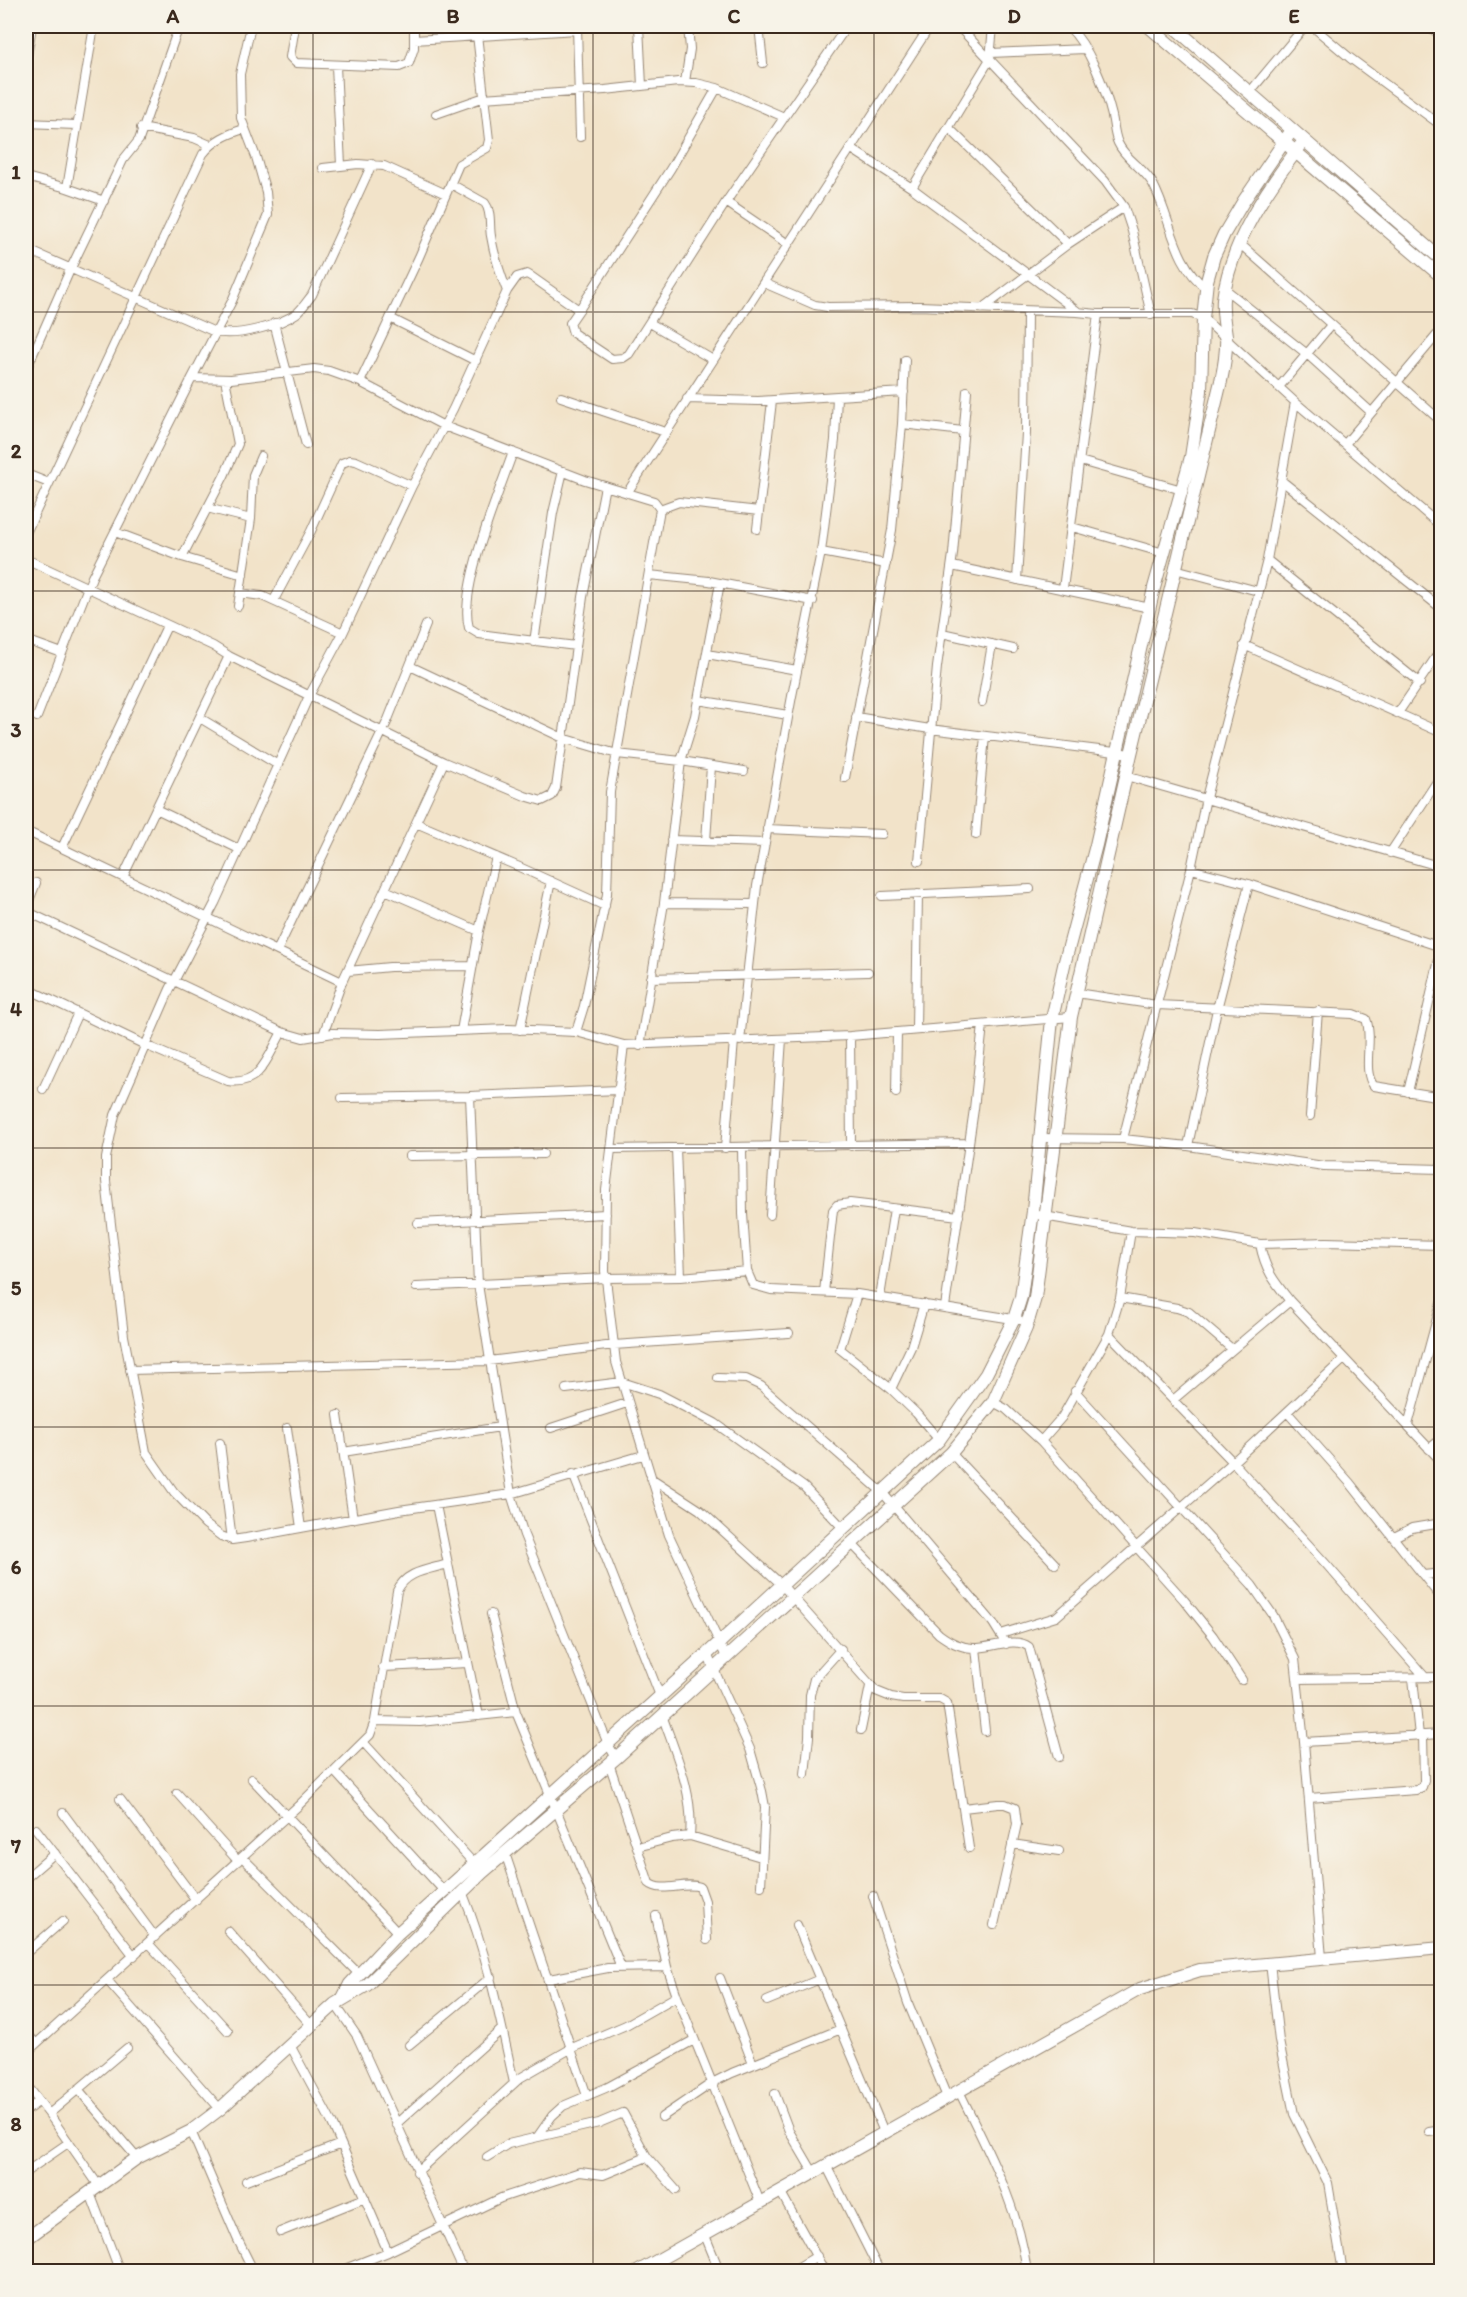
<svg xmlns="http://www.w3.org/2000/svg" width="1467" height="2297" font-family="Itim,sans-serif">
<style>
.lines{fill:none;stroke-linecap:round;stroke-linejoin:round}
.street-casing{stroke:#968674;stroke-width:10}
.secondary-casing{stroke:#968674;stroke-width:14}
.primary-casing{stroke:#968674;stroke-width:14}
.street{stroke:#fff;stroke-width:8}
.secondary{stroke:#fff;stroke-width:12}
.primary{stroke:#fff;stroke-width:12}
.grid{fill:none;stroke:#3b2a1e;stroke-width:1.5;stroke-opacity:0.55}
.neatline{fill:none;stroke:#3b2a1e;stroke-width:2}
.grid-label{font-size:20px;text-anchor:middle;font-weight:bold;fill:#3b2a1e}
</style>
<rect width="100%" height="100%" fill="#f7f3e8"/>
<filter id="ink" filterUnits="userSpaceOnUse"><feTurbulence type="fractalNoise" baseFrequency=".0167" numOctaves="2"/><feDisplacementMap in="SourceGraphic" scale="12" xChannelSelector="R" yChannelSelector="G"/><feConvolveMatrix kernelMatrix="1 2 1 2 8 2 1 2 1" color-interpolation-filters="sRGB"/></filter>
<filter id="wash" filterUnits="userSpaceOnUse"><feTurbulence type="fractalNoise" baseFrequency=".008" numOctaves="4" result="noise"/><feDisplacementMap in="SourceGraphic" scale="24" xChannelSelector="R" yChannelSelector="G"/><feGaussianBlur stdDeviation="1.35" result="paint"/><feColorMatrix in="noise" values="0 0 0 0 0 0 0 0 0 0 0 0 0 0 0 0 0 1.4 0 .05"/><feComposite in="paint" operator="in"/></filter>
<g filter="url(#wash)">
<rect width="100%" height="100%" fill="#f2e3c9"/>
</g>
<g filter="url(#ink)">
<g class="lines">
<!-- street casing -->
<g class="street-casing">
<path id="street" d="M 251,26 L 240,74 L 241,118 L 256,157 L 266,192 L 268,215 L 232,301 L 192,378 L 231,379 L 314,369 L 329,371 L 360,382 L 444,426 L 585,480 L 654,501 L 660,509 L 610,792 L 607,894 L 584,1006 L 576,1032 L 624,1045
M 295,26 L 290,57 L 296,63 L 399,67 L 409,63 L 414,48 L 414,26
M 577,26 L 580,137
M 639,26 L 642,86
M 759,26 L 763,63
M 958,26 L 1105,181 L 1124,207 L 1132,231 L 1151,315
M 1068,26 C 1089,46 1105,87 1112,116 C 1114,124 1114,134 1118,143 C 1125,159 1144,168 1153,184 C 1172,220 1173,263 1207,289
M 1312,26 L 1350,58 L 1442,126
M 1428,26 L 1442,36
M 414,40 L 577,30
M 991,53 L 1085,49
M 26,62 L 32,26
M 336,66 L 341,165
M 685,82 L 690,49 L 688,26
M 1249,93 L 1305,26
M 436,114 L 482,98 L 605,90 L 678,82 L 696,83 L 717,88 L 784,117
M 26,123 L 76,125
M 141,128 L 194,138 L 210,145
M 949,128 L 1068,244
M 850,148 L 912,188 L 1077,311
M 323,168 L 358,164 L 384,166 L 446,194
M 26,177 L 67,188 L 104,201
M 451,184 L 485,203 C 492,212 489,225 491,236 C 494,255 500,273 507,291
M 67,188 L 94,26
M 912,188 L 990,59 L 993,26
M 726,202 L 788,244
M 1239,243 L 1442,422
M 26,249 L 215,332 C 236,337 279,326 297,313 C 303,308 307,301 312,295 L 372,164
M 764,283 L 815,305 L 828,307 L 919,306 L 1077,312 L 1098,314 L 1192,314 L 1203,318 L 1295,402 L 1442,527
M 1225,289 L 1307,354 L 1371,412
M 982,309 L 1068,244 L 1124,207
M 579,310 L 671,168 L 717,88
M 390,318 L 476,361
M 274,323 L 306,445
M 650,323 L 713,360
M 26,370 L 70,270 L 123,160 L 139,140 L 179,26
M 360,382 L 419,257 L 459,164 L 487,148 L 489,140 L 476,26
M 1279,387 L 1331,325
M 837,396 L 904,392
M 561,397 L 665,432
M 687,399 L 758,401 L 837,396 L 835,440 L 821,552 L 792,696 L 757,886 L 740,1041
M 902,424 L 963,431
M 1345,444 L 1442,329
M 513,452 C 499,493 458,588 469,628 L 479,634 L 576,646
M 1080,461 L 1182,490
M 26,474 L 49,483
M 1282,481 L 1442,609
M 627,493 L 930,26
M 207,508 L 251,519
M 660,509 L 679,502 L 759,511
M 1072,527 L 1164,553
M 757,529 L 772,401
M 115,532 L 182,557 L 243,575
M 26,533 L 203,154 C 214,140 228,134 244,129
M 821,552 L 886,564
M 182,557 L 224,476 L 238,444 L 225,379
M 26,559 L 213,646 L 229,656 L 444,762 L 525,796 L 542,801 L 552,796 L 556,788 L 583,597 L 605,486
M 1267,560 L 1420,683
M 952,566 L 1150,608
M 1175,569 L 1258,591
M 649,575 L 709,581 L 813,601
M 1017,580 L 1026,433 L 1027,311
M 1063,589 L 1098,314
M 240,593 L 262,596 L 343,633
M 274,600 L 311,531 L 342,463 L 350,460 L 356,461 L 412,486
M 238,606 L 251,519 L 253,475 L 261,456
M 942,633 L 1013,649
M 26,640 L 62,653
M 534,642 L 553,513 L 563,471
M 1244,645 L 1442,733
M 707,654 L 797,670
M 410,666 L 563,738 L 617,754 L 681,761 L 744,771
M 698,700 L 788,715
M 982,702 L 992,644
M 1398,713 L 1442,648
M 37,717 L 92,577 L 192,378
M 856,717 L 930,729 L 1131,754
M 200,718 L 278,765
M 1126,776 L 1442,867
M 845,778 L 892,530 L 902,424 L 905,360
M 156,809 L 239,849
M 416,823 L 517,866 L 605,906
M 767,829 L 882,834
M 26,831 L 342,982
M 976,835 L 985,736
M 671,840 L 765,843
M 706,841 L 711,766
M 62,848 L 167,626
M 1390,853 L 1442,774
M 919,861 L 937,667 L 953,554 L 967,391
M 1191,869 L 1249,884 L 1441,947
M 123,877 L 229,656
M 385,890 L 479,931
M 882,896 L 1030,889
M 664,903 L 755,904
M 26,908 L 36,883
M 26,911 L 282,1032 L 303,1038 L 333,1033 L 380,1034 L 508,1029 L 576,1032
M 277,951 L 387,722 L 426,625
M 348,971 L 390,967 L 472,966
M 651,978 L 868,972
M 26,988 L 145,1045 L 228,1081 C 261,1086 268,1056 282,1032
M 1076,993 L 1157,1005 L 1353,1014 L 1366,1019 C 1374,1039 1361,1071 1374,1086 L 1442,1097
M 520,1030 L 551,881
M 916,1030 L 918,894
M 461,1031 L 479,931 L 496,857
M 323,1035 L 342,982 L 444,762
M 850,1036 L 851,1146
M 640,1046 L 664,903 L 681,761 L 695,716 L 720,583
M 43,1089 L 78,1013
M 1408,1092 L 1442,947
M 896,1093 L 897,1032
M 342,1098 L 470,1096
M 1310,1116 L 1318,1011
M 1040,1138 L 1123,1139 L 1188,1146 L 1324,1166 L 1442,1169
M 1123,1139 L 1191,869 L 1206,798 L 1267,560 L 1295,402
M 1188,1146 L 1217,1009 L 1249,884
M 676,1148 L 681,1277
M 725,1148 L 734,1041
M 742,1148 L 743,1214 L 747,1271
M 612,1149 L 969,1143
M 410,1156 L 543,1154
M 1032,1214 L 1131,1231 L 1195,1233 L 1260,1244 L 1326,1242 L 1442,1245
M 770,1215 L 782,1039
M 418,1223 L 606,1214
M 1260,1244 C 1265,1270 1274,1281 1290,1301 L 1442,1462
M 416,1287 L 606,1278 L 681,1277 L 747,1271 L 753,1285 L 771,1290 L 857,1294 L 1019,1320
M 824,1292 L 833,1210 L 837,1205 L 850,1203 L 959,1216
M 857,1294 L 840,1349 L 891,1389 L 916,1413 L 939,1440
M 880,1297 L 894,1209
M 1120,1298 L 1177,1308 L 1189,1312 L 1232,1349
M 945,1307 L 974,1109 L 983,1025
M 1109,1334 L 1233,1462 L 1326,1564 L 1425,1677
M 130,1370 L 489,1361 L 614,1345 L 789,1333
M 718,1378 L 746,1379 L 761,1386 L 882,1492 L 993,1623 L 1006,1644
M 566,1389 L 622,1382 L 659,1394 L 715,1423 L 804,1487 L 843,1528
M 891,1389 L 911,1347 L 924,1304
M 1075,1391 L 1252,1585 L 1273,1615 L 1295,1659 L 1304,1742 L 1322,1958
M 1173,1400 L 1290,1301
M 993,1402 L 1006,1409 L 1041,1441 L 1184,1600 L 1213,1636 L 1242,1680
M 1287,1412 L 1350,1483 L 1442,1599
M 338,1415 L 353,1519
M 1408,1425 L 1442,1300
M 287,1428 L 301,1528
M 551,1428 L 627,1403
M 1041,1441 L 1062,1417 L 1109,1334 L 1120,1298 L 1131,1231
M 220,1443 L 232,1540
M 1429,1449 L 1442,1438
M 343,1452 L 500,1427
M 951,1453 L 1055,1564
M 643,1455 L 511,1494 L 399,1510 L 246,1538 L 232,1540 L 221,1536 L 205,1524 L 174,1492 L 146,1452 L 124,1336 L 106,1181 L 106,1158 L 115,1115 L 170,989 L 215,903 L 309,696 L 343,633 L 412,486 L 453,409 L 507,291 L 517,277 L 527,274 L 532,277 L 579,310 L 570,323 L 573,333 L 612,359 L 623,358 L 629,354 L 726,202 L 847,26
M 573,1474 L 660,1696
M 651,1478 L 700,1510 L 782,1585 L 876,1691 L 891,1697 L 903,1699 L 940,1699 L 947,1703 L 969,1848
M 1394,1537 L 1412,1528 L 1442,1523
M 851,1543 L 939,1634 C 950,1642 959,1647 973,1648 C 990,1649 1015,1636 1029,1647 L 1059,1757
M 448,1564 L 479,1716
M 1424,1575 L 1442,1573
M 491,1614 L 516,1712 L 621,1967
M 1001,1634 L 1056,1617 L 1233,1462 L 1344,1359
M 976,1648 L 985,1731
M 707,1654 L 750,1749 L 762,1791 L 765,1807 L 761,1886
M 726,1657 L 669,1535 L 616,1362 L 605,1271 L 606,1190 L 624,1045 L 850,1036 L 1071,1017
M 383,1667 L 468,1663
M 1413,1678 L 1419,1736
M 1298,1679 L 1442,1677
M 662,1715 C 676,1755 694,1793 690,1836
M 375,1721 L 420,1722 L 516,1712
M 861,1730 L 870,1686
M 1304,1742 L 1442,1734
M 364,1743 L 478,1868
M 616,1758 L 608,1744 L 524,1535 L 511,1494 L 478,1284 L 470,1096 L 619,1090
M 609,1763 L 649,1883 C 662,1894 685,1881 700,1887 L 705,1901 L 707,1940
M 334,1771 L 444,1891
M 805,1774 L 809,1737 L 810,1695 L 814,1679 L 841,1649
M 252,1779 L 398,1933
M 177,1793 L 238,1861
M 1309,1798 L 1416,1790 L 1422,1787 L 1424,1781 L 1423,1735
M 120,1799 L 196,1900
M 963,1808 L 998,1804 L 1005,1804 L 1015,1808 L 1017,1824 L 994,1925
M 63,1813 L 155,1937
M 36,1829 L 134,1956
M 1012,1844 L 1059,1851
M 637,1847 L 672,1838 L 690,1836 L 761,1857
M 505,1853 L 587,2096
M 242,1857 L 359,1974
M 26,1878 L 55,1853
M 462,1891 C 487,1953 500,2018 514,2083
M 873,1896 L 908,2003 L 947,2097
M 656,1916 L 667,1967 L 677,1996 L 760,2202
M 797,1925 L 884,2132
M 228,1931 L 311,2025
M 148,1943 L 228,2031
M 26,1953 L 63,1921
M 1270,1963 L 1279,2041 L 1294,2114 L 1328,2183 L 1343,2272
M 720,1978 L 753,2064
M 549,1979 L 608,1968 L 667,1967
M 107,1980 L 220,2109
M 767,2001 L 820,1979
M 335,2004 L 357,2036 L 464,2272
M 26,2032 L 36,2044
M 290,2045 L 332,2123 L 388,2252
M 409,2045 L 491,1977
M 26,2053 L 298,1806 L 370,1735 L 375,1721 L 397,1591 C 406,1571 428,1570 448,1564 L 436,1505
M 26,2084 L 49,2114 L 99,2186
M 78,2089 L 137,2158
M 959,2091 C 987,2149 1019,2206 1027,2272
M 775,2094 L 789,2131 L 813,2172
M 26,2111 L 38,2102
M 49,2114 L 127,2048
M 662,2117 L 712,2083 L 732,2073 L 841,2029
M 396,2124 L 501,2030
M 191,2131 L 237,2238 L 254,2272
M 1429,2132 L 1442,2130
M 538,2136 L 552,2116 L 563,2106 L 608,2087 L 694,2040
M 487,2157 L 508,2144 L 599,2123 L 623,2113 L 647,2157 L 676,2190
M 826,2165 L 880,2272
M 26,2172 L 68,2143
M 417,2172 L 520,2078 L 572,2048 L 626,2025 L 677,1996
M 246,2181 L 341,2144
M 780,2191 L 825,2272
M 90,2193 L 120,2272
M 1438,2195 L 1442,2195
M 280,2232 L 365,2198
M 704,2233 L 720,2272
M 337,2272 L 388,2252 L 501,2198 L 580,2172 L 603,2175 L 647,2157
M 790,2272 L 817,2256"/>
</g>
<!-- secondary casing -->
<g class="secondary-casing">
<path id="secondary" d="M 343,1998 L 350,1984 L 398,1933 L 707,1654 L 939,1440 L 986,1374 L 1014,1319 L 1021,1297 L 1033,1211 L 1052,1019 L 1064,965 L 1096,845 L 1154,588 L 1191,457 L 1201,391 L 1203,318 L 1207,281 L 1214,256 L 1224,234 L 1243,202 L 1292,130
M 26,2239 L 137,2158 L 191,2131 L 220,2109 L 335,2004 L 367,1985 L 482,1873 L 616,1758 L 951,1453 L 993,1402 L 1026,1328 L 1035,1298 L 1071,1017 L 1131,754 L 1221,381 C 1224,367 1227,351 1226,336 C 1224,323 1222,311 1223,299 C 1231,240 1269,186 1304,141
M 637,2272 L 1140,1989 L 1200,1970 L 1442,1948"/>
</g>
<!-- primary casing -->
<g class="primary-casing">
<path id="primary" d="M 1148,26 L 1442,277
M 1173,26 L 1442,260"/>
</g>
<!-- street -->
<use href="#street" class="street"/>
<!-- secondary -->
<use href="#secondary" class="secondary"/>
<!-- primary -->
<use href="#primary" class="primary"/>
</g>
</g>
<!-- grid -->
<path class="grid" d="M 313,26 L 313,2272M 593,26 L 593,2272M 874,26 L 874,2272M 1154,26 L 1154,2272M 26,312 L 1442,312M 26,591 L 1442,591M 26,870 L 1442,870M 26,1148 L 1442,1148M 26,1427 L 1442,1427M 26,1706 L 1442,1706M 26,1985 L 1442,1985"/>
<!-- margin -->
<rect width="1467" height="2297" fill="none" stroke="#f7f3e8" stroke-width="66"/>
<rect x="33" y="33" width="1401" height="2231" class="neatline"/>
<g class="grid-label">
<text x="173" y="23">A</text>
<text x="453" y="23">B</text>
<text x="734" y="23">C</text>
<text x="1014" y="23">D</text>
<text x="1294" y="23">E</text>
<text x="16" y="179">1</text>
<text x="16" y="458">2</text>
<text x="16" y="737">3</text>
<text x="16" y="1016">4</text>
<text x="16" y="1295">5</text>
<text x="16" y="1574">6</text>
<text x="16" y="1853">7</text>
<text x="16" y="2131">8</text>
</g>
</svg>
